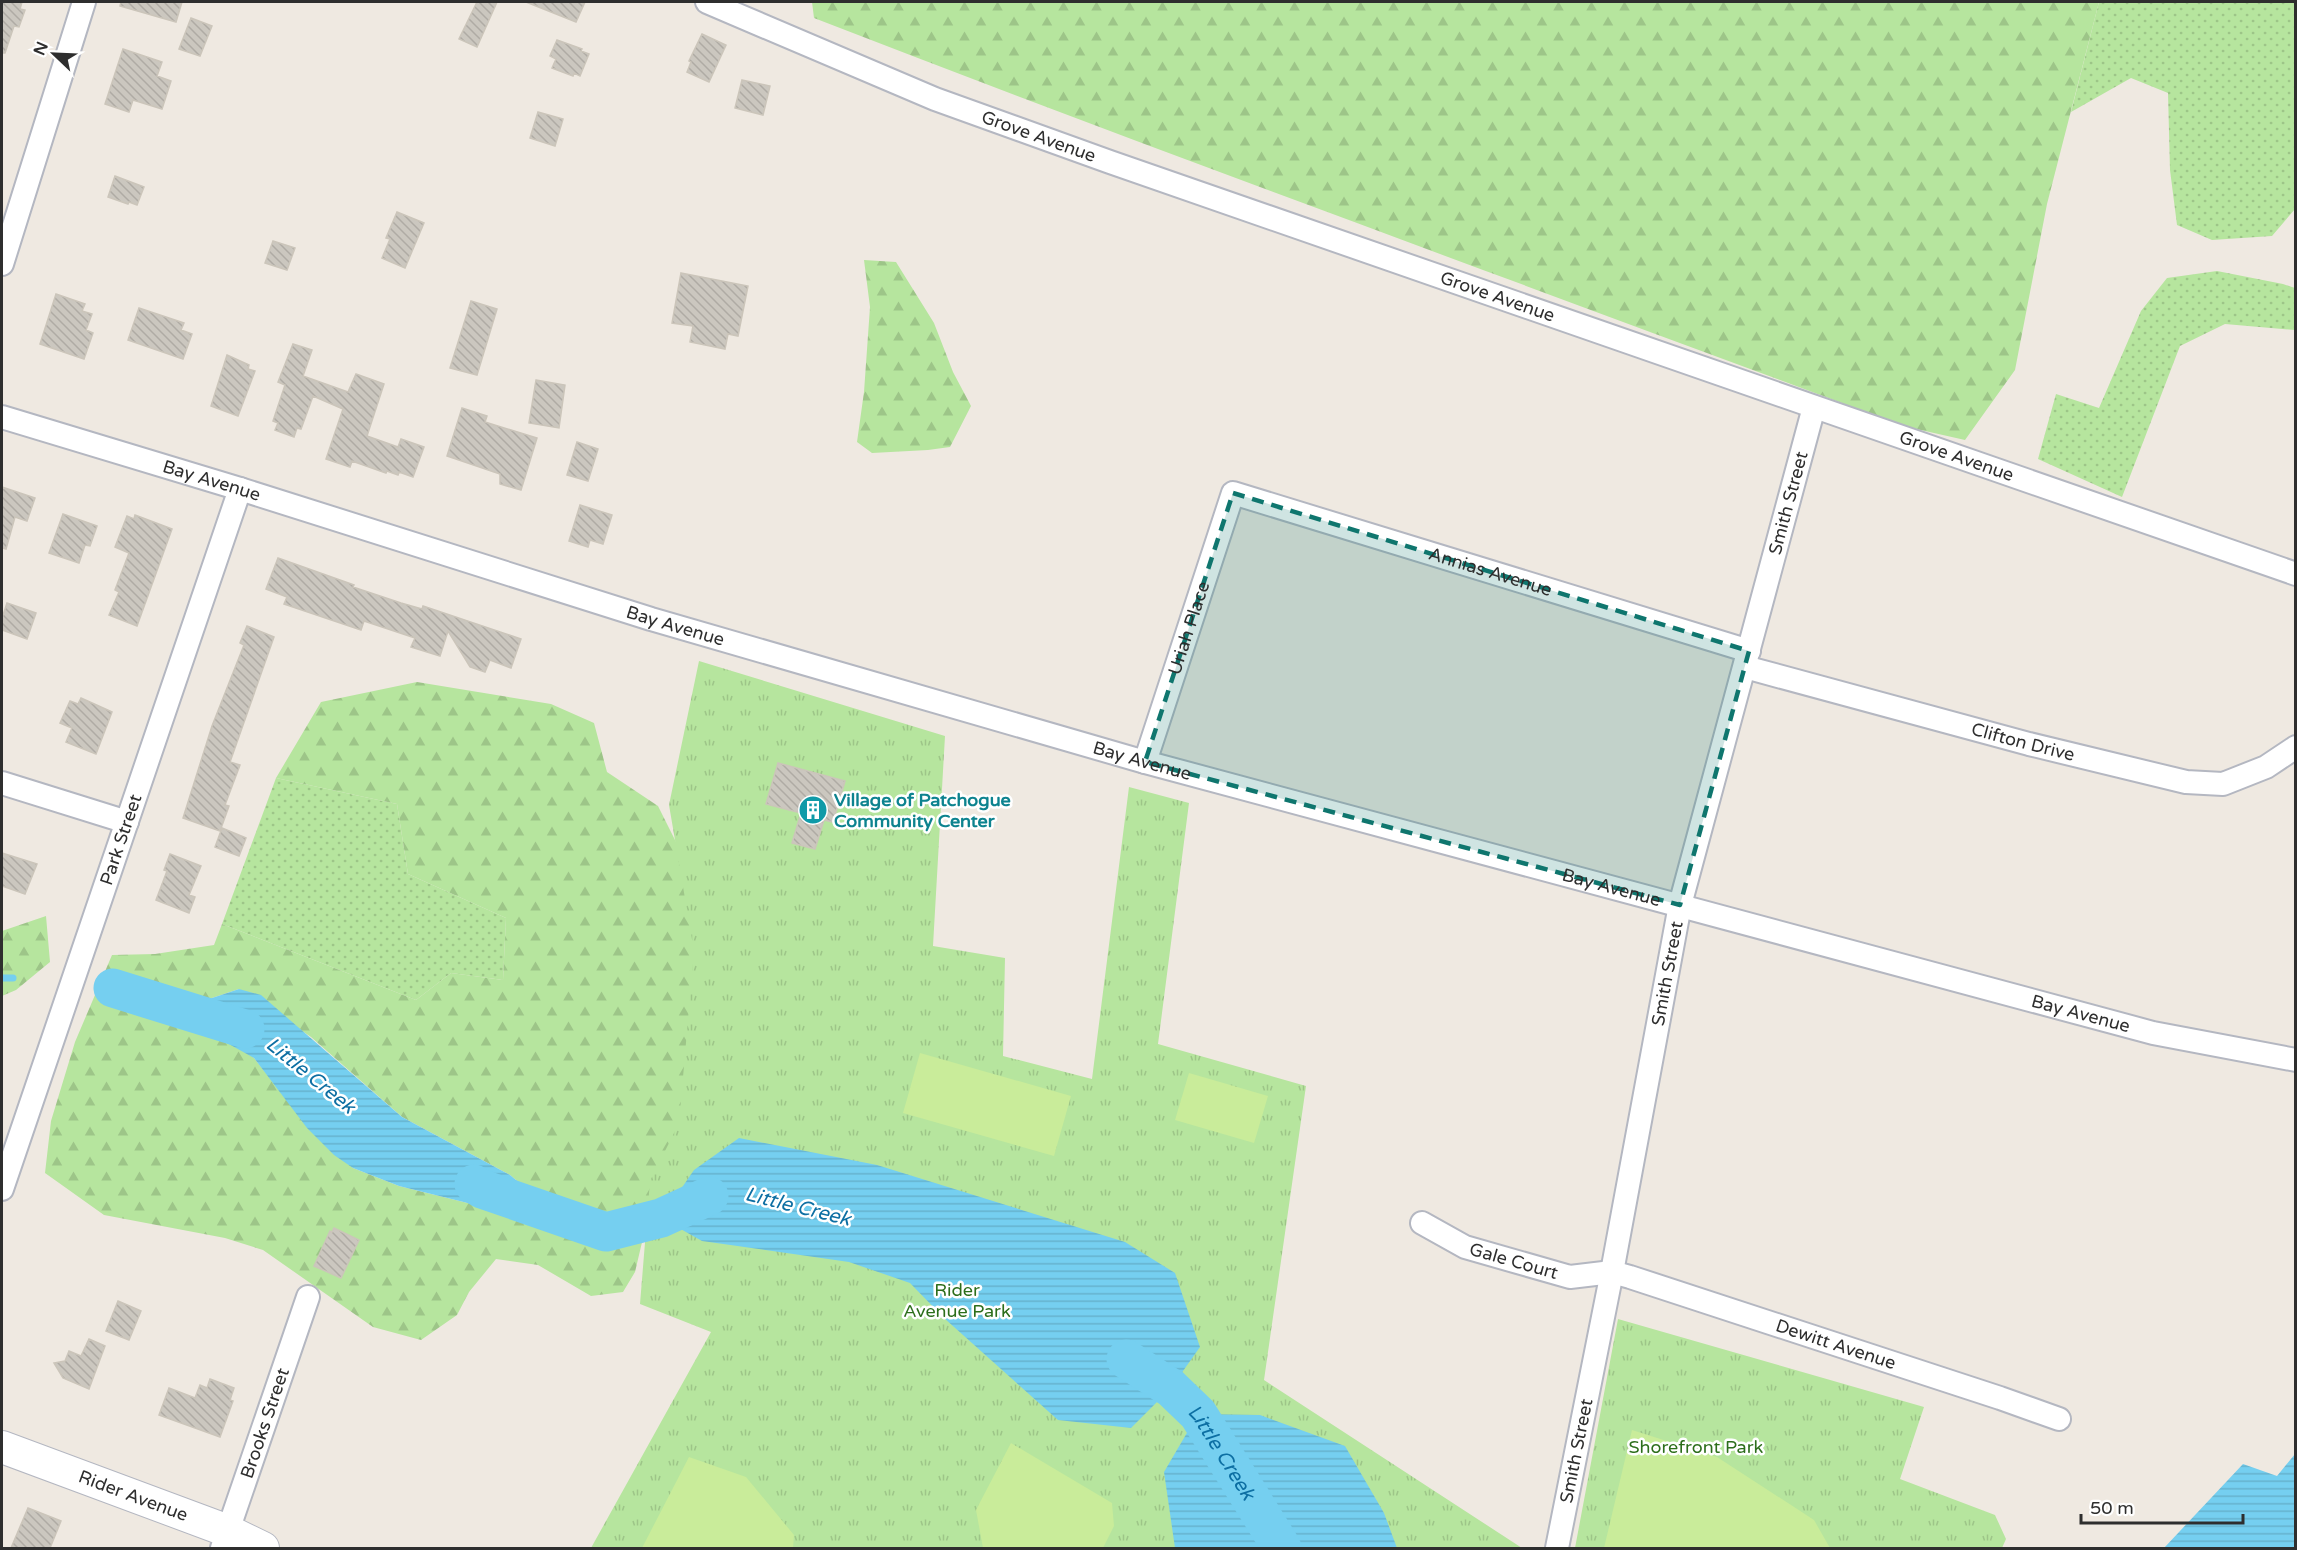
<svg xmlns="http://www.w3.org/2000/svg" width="2297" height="1550" font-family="'Varela Round',sans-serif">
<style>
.grass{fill:url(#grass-dots)}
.forest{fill:url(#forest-firs);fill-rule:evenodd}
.park{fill:url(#park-tufts)}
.pitch{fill:#c9ec9a}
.water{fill:url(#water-rules)}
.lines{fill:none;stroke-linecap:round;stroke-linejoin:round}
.stream{stroke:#75cff0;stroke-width:7}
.river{stroke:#75cff0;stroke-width:39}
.building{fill:url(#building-back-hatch);stroke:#cbc5ba;stroke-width:1.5}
.street-casing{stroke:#b4b7c1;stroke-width:26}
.secondary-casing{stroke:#b4b7c1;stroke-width:34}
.street{stroke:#fff;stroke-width:22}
.secondary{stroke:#fff;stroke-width:32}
.marked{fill:#0f766e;fill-opacity:0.2;stroke:#0f766e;stroke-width:4.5;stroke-dasharray:12 8;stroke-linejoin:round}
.labels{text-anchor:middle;stroke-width:5;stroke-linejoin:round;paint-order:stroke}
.street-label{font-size:18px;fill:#2e2e2e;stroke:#fff}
.culture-label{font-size:18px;font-weight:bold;fill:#0d838f;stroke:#fff;text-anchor:start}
.park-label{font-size:18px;fill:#2c6e1b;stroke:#fff}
.water-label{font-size:20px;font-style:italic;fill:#0d6fa3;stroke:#fff}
</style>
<defs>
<pattern id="grass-dots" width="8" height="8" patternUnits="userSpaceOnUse" patternTransform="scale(1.5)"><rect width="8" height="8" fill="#b6e59e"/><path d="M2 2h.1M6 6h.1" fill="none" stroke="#9dc588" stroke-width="1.8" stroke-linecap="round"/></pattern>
<pattern id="forest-firs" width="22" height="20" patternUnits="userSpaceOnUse" patternTransform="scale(1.5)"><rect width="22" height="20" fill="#b6e59e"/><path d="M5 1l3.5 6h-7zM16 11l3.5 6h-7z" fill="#9dc588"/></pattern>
<pattern id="park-tufts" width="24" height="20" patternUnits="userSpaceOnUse" patternTransform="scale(1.5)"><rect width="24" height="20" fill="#b6e59e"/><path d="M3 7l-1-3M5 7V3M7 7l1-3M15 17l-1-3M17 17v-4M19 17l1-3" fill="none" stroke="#9dc588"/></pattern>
<pattern id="water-rules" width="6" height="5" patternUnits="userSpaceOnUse" patternTransform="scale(1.5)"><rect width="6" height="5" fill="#75cff0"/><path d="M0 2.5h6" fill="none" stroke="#66b2ce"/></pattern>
<pattern id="building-back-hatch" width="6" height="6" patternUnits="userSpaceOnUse" patternTransform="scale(1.5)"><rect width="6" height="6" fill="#cbc7bf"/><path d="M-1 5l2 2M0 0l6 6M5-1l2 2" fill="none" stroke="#afaba4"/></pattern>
</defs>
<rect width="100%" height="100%" fill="#efe9e1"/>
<!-- grass -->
<path class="grass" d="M 2099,2 L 2295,2 L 2295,209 L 2272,236 L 2212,240 L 2177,225 L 2170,170 L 2168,93 L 2131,78 L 2071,112 Z
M 2217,271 L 2283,284 L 2295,288 L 2295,330 L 2225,324 L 2180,346 L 2122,497 L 2038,459 L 2056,394 L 2099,408 L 2141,311 L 2167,278 Z
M 276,778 L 397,804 L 408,874 L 506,918 L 503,980 L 451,973 L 416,1000 L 222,924 Z"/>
<!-- forest -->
<path class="forest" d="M 812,2 L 2099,2 L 2047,204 L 2015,370 L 1965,440 L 1903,426 C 1540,290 1175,158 814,18 Z
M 864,260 L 896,262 L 934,323 L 953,372 L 971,406 L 950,447 L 928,450 L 872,453 L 857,442 L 864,392 L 870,307 Z
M 417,682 L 551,704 L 594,723 L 607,772 L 658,806 L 696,882 L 705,948 L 682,1128 L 655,1187 L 635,1272 L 623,1292 L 591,1296 L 538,1265 L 496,1259 L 469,1292 L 457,1315 L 421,1340 L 373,1327 L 263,1250 L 225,1238 L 104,1215 L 45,1173 L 51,1121 L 75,1042 L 112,955 L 155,954 L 214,945 L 222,924 L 416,1000 L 451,973 L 503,980 L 506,918 L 408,874 L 397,804 L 276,778 L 321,702 ZM 239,989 L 311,1037 L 402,1117 L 510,1175 L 535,1196 L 508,1213 L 399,1186 L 353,1168 L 281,1092 L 254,1058 L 197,1003 Z
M 46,916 L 50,962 L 16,990 L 2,996 L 2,931 Z"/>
<!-- park -->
<path class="park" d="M 699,661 L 945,736 L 933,946 L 1005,958 L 1003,1056 L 1092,1079 L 1129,787 L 1189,803 L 1158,1044 L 1306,1086 L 1264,1380 L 1522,1548 L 591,1548 L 711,1332 L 640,1304 L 650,1181 L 679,1123 L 694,951 L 669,805 Z
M 1618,1319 L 1924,1407 L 1900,1479 L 1995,1515 L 2006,1539 L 2002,1548 L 1575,1548 Z"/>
<!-- pitch -->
<path class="pitch" d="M 920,1053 L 1071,1096 L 1054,1156 L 903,1113 Z
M 1189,1073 L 1268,1096 L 1254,1143 L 1175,1120 Z
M 1632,1430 L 1717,1457 L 1814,1520 L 1830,1548 L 1604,1548 Z
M 1011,1443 L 1112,1503 L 1114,1526 L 1103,1548 L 983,1548 L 976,1510 Z
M 689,1457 L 746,1477 L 794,1535 L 793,1548 L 642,1548 Z"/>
<!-- water -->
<path class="water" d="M 239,989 L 261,995 L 402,1117 L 510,1175 L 535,1196 L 508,1213 L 399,1186 L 353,1168 L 334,1155 L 307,1128 L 254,1058 L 191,1023 L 197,1003 Z
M 739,1138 L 877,1165 L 1125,1242 L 1175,1273 L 1200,1347 L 1171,1388 L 1131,1428 L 1058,1420 L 944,1318 L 910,1283 L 849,1262 L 702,1241 L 661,1218 L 694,1170 Z
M 1198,1414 L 1260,1415 L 1345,1446 L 1384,1513 L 1397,1548 L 1175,1548 L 1164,1472 Z
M 2295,1454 L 2295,1548 L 2164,1548 L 2243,1464 L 2277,1476 Z"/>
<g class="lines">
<!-- stream -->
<path class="stream" d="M 2,978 L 13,978"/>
<!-- river -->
<g class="river">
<path d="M 113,988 L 245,1029"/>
<path d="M 474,1184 L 482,1189 L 606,1232 L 661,1218 L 709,1196"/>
<path id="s1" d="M 1126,1359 L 1171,1388 L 1198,1414 L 1282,1548"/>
</g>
</g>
<!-- building -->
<path class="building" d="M 2,2 L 22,2 L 20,9 L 25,10 L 19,27 L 14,26 L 5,53 L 2,53 Z
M 121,2 L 182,2 L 176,22 L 120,6 Z
M 477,2 L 497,2 L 477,47 L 459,39 Z
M 526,2 L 585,2 L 576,22 Z
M 191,18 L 212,26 L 200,56 L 179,49 Z
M 702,34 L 726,45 L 709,82 L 687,72 L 691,62 L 689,61 Z
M 557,40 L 582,49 L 581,51 L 589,54 L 580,76 L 574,73 L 573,76 L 552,68 L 556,59 L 550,56 Z
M 123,49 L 162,62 L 157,76 L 171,81 L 162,109 L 133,100 L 129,112 L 105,104 Z
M 742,80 L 770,86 L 763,115 L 735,108 Z
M 538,112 L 563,119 L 555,146 L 530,138 Z
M 115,176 L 144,187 L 137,205 L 129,202 L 128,204 L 108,197 Z
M 397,212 L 424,223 L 405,268 L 382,258 L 390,239 L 386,238 Z
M 273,241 L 295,248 L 287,270 L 265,263 Z
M 681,273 L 748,286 L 738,336 L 728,334 L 725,349 L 690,342 L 693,326 L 672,323 Z
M 56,294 L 85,304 L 82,311 L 92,314 L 86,330 L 93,333 L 84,359 L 40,344 Z
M 471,301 L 497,309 L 477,375 L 450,368 Z
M 139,308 L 184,323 L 181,330 L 192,334 L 183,359 L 128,340 Z
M 293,344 L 312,350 L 303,376 L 348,392 L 356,374 L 384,384 L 367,436 L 398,447 L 401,439 L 424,447 L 413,477 L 399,472 L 398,475 L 387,471 L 386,473 L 352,461 L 350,467 L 326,459 L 343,409 L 313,396 L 301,429 L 297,428 L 294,437 L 275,430 L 278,423 L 273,421 L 285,385 L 278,382 Z
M 227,355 L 249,365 L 248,369 L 255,371 L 238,416 L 211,406 Z
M 536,380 L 565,385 L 559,428 L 529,423 Z
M 462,408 L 487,416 L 485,422 L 537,438 L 521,490 L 500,484 L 500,474 L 447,456 Z
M 577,442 L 598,449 L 588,481 L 567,475 Z
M 2,487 L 35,498 L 27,521 L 15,517 L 6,549 L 2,548 Z
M 580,505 L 612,515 L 603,544 L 590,540 L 588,547 L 569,541 Z
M 63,514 L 97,526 L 90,546 L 85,545 L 79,563 L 49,553 Z
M 135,515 L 172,529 L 137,626 L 109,615 L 119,592 L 115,590 L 129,553 L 115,547 L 127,516 L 134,519 Z
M 278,558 L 354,585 L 353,587 L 401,603 L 422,609 L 423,606 L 521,639 L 511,668 L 490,660 L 485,672 L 470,667 L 448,631 L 440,656 L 411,647 L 415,638 L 364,621 L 361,630 L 284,604 L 287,597 L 266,589 Z
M 7,603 L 36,613 L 27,639 L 2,630 L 2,618 Z
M 247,626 L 274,637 L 230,762 L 240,765 L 225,805 L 229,806 L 220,831 L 183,818 L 212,726 L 244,645 L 240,643 Z
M 81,698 L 112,712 L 96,754 L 66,742 L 72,728 L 60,723 L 70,701 L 78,704 Z
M 778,763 L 845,781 L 833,822 L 824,820 L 815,849 L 792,843 L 801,813 L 766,804 Z
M 222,828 L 246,838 L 239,856 L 215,847 Z
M 2,853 L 37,864 L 25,894 L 2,886 Z
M 170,854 L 201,866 L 189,895 L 195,897 L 189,913 L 156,900 L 167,871 L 164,870 Z
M 334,1228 L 359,1240 L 341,1278 L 314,1266 L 330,1231 L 332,1232 Z
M 118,1301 L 141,1311 L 129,1340 L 106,1331 Z
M 89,1339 L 105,1346 L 89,1389 L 63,1378 L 54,1363 L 65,1361 L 69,1351 L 81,1356 Z
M 210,1379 L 234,1388 L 230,1400 L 233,1401 L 220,1437 L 159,1415 L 169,1388 L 195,1398 L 200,1385 L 207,1388 Z
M 28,1508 L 61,1521 L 50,1548 L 11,1548 Z"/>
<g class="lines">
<!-- street casing -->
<g class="street-casing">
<g id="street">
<path id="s2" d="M 707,2 L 935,99 L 1110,162 L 2296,574"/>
<path d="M 2,264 L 84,2"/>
<path id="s3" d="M 2,417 L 240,489 L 651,619 L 1145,762 L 2153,1033 L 2296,1060"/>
<path id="s4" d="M 1745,667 L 2029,744 L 2186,782 L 2223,784 L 2266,767 L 2296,747"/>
<path id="s5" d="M 1145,762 L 1233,493 L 1749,651"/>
<path d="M 2,783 L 127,822"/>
<path id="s6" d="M 2,1189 L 240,489"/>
<path id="s7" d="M 1422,1223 L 1465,1247 L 1570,1277 L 1612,1272 L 1630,1277 L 2000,1398 L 2059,1419"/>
<path id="s8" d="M 222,1548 L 308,1297"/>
<path id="s9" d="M 1557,1548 L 1612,1272 L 1680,905 L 1814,407"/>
</g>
</g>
<!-- secondary casing -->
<g class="secondary-casing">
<g id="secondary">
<path id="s10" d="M 2,1447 L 228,1531 L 263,1548"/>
</g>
</g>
<!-- street -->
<use href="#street" class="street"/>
<!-- secondary -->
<use href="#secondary" class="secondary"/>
</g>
<!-- marked area -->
<path class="marked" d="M 1233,493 L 1749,651 L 1680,905 L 1145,762 Z"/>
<!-- icons -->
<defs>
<g id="building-disc" transform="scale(1.5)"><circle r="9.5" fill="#0f9aa8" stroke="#fff"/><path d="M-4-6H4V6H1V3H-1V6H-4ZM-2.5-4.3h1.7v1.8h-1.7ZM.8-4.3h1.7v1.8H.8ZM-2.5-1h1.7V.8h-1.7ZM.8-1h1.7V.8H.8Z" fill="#fff"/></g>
</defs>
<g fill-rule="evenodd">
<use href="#building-disc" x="813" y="810"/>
</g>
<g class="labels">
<!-- street labels -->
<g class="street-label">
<text dy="6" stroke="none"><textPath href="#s2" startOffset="358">Grove Avenue</textPath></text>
<text dy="6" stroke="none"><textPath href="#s2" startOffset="844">Grove Avenue</textPath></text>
<text dy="6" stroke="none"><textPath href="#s2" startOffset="1330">Grove Avenue</textPath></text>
<text dy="6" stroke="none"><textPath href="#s3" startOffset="219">Bay Avenue</textPath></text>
<text dy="6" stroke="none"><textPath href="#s9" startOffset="1071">Smith Street</textPath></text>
<text dy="6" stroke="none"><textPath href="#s5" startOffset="552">Annias Avenue</textPath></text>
<text dy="6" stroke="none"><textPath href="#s3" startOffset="705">Bay Avenue</textPath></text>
<text dy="6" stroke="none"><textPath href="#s5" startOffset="141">Uriah Place</textPath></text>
<text dy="6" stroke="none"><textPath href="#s4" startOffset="288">Clifton Drive</textPath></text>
<text dy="6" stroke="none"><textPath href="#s3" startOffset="1191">Bay Avenue</textPath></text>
<text dy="6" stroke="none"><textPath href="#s6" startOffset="369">Park Street</textPath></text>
<text dy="6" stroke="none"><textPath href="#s3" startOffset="1677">Bay Avenue</textPath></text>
<text dy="6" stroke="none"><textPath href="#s9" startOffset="585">Smith Street</textPath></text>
<text dy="6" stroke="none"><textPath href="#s3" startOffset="2163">Bay Avenue</textPath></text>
<text dy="6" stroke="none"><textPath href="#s7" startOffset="100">Gale Court</textPath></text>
<text dy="6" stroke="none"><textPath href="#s7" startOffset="436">Dewitt Avenue</textPath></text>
<text dy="6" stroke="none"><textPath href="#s8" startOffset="132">Brooks Street</textPath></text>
<text dy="6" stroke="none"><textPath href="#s9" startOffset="99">Smith Street</textPath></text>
<text dy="6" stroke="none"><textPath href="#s10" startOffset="140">Rider Avenue</textPath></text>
</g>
<!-- culture labels -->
<g class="culture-label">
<text x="834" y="806">Village of Patchogue<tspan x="834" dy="21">Community Center</tspan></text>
</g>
<!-- park labels -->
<g class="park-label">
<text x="957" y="1296">Rider<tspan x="957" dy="21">Avenue Park</tspan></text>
<text x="1696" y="1453">Shorefront Park</text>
</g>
<!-- water labels -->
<g class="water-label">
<text transform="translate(311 1075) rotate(39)" y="7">Little Creek</text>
<text transform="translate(798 1206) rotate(14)" y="7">Little Creek</text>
<text dy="7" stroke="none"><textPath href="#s1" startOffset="136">Little Creek</textPath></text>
</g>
</g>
<!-- border -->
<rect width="2297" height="1550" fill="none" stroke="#2e2e2e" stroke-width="6"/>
<!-- north arrow -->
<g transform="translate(54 54) rotate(293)" stroke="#ffffff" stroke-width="4.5" paint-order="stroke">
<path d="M0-4.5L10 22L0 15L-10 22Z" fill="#2e2e2e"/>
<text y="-9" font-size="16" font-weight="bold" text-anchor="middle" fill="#2e2e2e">N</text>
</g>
<!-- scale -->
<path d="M2081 1514v9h162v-9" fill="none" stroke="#2e2e2e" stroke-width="3"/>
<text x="2090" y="1514" font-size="18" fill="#2e2e2e" stroke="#ffffff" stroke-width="4.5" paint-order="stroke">50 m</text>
</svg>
